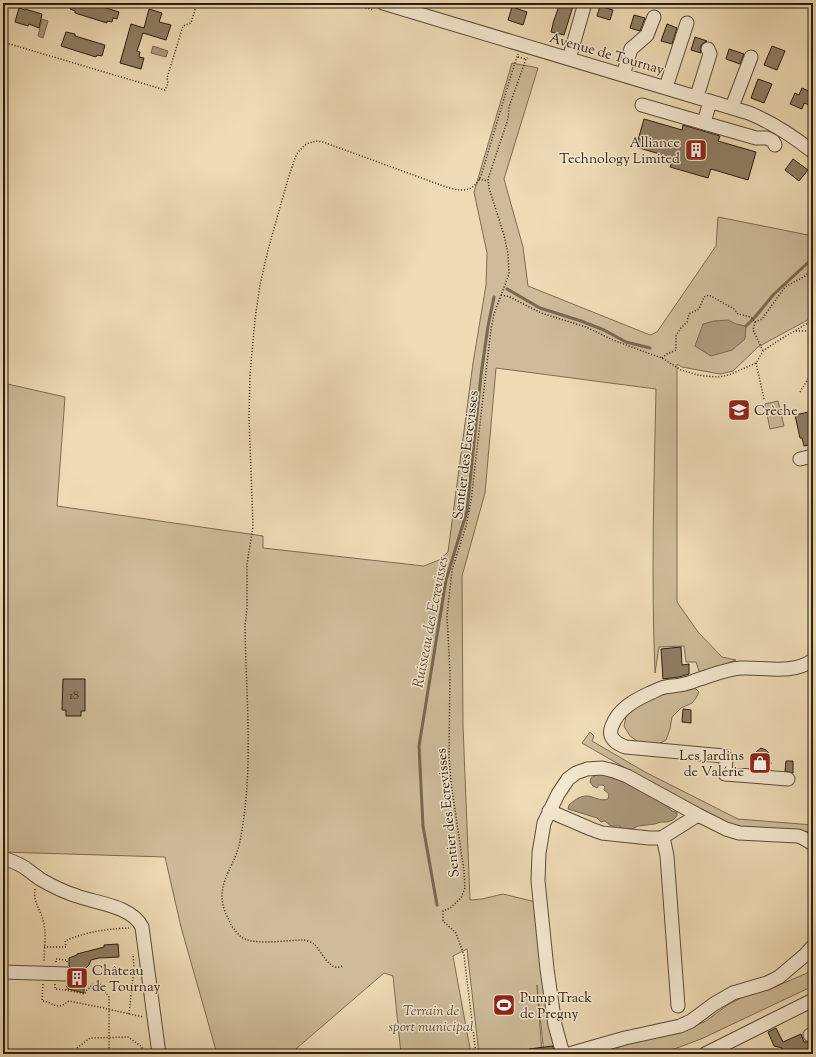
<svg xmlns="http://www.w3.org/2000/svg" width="816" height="1057" font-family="'Sorts Mill Goudy',serif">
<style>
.green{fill:#cdbb99;stroke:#7b6c54}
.water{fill:#ab9a7d;stroke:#776851}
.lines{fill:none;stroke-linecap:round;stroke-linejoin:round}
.stream{stroke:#776851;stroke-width:3}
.building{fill:#8f7f65;stroke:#291c0e}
.minor-casing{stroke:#5a4c38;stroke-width:15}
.path{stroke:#291c0e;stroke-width:1.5;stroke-dasharray:1 2;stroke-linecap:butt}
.minor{stroke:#f4e8d0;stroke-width:13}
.labels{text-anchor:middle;stroke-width:3;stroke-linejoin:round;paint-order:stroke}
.number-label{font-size:12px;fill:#423524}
.street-label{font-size:14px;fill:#291c0e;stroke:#f4e8d0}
.poi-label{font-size:14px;fill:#291c0e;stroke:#f4e8d0;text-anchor:start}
.park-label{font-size:14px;font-style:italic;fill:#5a4c38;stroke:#f4e8d0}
.water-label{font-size:15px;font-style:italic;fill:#5d4e3a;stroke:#f4e8d0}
</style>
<rect width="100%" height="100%" fill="#eedbb6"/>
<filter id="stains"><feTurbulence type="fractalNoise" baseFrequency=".005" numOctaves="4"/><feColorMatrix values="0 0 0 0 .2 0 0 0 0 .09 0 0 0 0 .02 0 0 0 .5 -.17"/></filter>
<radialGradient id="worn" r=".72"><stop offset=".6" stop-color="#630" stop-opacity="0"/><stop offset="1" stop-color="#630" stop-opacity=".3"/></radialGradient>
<!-- green -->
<path class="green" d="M 512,63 L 538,68 L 504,179 L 523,247 L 528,286 L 650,335 L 657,332 L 716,246 L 718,217 L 813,236 L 813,317 L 758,347 L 733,371 L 720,374 L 682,367 L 677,364 L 677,602 L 698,632 L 722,657 L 736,660 L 700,674 L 696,662 L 686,662 L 684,646 L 659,647 L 655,673 C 651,578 654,484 656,389 L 496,368 L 485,493 L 462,576 L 463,726 L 470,900 L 482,899 L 503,894 L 536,902 L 559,1054 L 544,1054 L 537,985 L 542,1054 L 479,1054 L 467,949 L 453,956 L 471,1054 L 401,1054 L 393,976 L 384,973 L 290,1054 L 217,1054 L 181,927 L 165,857 L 3,852 L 3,383 L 65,397 L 57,506 L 263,536 L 263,548 L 424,566 L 439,560 L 448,552 L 473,363 L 486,285 L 487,253 L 474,192 Z
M 778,401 L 784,426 L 770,429 L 765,404 Z
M 693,686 L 699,692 L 696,698 L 692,703 L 681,708 L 672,717 L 670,729 L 666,740 L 657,745 L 640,743 L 630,736 L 624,726 L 627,711 L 641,701 L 679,689 Z
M 590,732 L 594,736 L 592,741 L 645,772 L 738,819 L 813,825 L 813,832 L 735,827 L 634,773 L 582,743 Z
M 813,964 L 813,986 L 701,1039 L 661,1054 L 581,1054 L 682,1031 L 706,1021 L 729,1004 L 749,994 L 768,990 L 807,973 Z"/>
<!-- water -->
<path class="water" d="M 42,19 L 48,21 L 43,38 L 38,36 Z
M 153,46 L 168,51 L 166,57 L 151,53 Z
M 728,320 L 736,324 L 746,326 L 745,339 L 732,350 L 711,356 L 695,346 L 703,324 L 714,321 Z
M 598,774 L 614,776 L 664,804 L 672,811 L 677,812 L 677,816 L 673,820 L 667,822 L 661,822 L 655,824 L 638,826 L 632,829 L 620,829 L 620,826 L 611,826 L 605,821 L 601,822 L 597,818 L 568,809 L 569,805 C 573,801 580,796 586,796 C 594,796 600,802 608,799 L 609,794 L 604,790 L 605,787 L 603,785 L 599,785 L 597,788 L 593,786 L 590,782 L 591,778 Z"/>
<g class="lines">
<!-- stream -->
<path class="stream" d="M 507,289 L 540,308 L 581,321 L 604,330 L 626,342 L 650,348
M 746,326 L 755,317 L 774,294 L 813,258
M 437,905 L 423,826 L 419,746 L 446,580 L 467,511 L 481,375 L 488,326 L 494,297"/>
</g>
<!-- building -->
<path class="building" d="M 72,3 L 90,3 L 119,12 L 117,19 L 113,18 L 112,22 L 107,21 L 107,23 L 75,13 L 75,11 L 70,9 Z
M 560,3 L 574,3 L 564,35 L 551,32 L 553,24 L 553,23 Z
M 600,6 L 613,10 L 610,20 L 597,16 Z
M 512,7 L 527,12 L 523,25 L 508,20 Z
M 19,8 L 25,10 L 25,9 L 42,14 L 39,28 L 29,24 L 28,26 L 15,22 Z
M 149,9 L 162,13 L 159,22 L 171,25 L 166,40 L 143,33 L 137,51 L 140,52 L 139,57 L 144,58 L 141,69 L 120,63 L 131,24 L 144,28 Z
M 634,15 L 645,18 L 640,31 L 630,28 Z
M 667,24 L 677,28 L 672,44 L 661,41 Z
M 66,32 L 75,34 L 75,36 L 105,45 L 102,56 L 97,55 L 96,57 L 61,46 Z
M 695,37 L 707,41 L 705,42 L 702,44 L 700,48 L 701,53 L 691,50 Z
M 772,46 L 785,51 L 777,70 L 764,65 Z
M 729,49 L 744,54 L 740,64 L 726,59 Z
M 758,79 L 772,84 L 764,103 L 751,98 Z
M 802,88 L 813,93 L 813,95 L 809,105 L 804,103 L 802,109 L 790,104 L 795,93 L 799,95 Z
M 644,119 L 682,130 L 683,125 L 720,136 L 718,141 L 756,152 L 748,180 L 711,169 L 708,178 L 670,167 L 673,158 L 636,147 Z
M 793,159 L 808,170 L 799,181 L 785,170 Z
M 813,411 L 813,444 L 804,446 L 802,438 L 800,438 L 795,415 Z
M 681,647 L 682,665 L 689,664 L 689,674 L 679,677 L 663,679 L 661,649 Z
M 63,679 L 85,679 L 85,711 L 81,711 L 81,716 L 66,716 L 66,710 L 62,710 Z
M 683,709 L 691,710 L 691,723 L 682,722 Z
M 761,748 L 766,750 L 768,752 L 771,764 L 768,764 L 768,767 L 754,766 L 754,763 L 751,763 L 756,752 Z
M 786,761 L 793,761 L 793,773 L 785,771 Z
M 118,944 L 119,957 L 99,958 L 91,960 L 89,965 L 85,969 L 84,993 L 68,989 L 68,982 L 74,979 L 75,974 L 74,970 L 69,966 L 69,958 L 77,955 L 77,954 L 104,947 L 104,945 Z
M 776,1028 L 783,1042 L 801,1034 L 804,1042 L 813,1042 L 813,1054 L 784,1054 L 782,1048 L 774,1046 L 768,1032 Z
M 553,1046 L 554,1054 L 529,1054 L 529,1049 Z"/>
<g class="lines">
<!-- minor casing -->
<g class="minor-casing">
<path id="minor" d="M 383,3 L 749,113 C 773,123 793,136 813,152
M 569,59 L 585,3
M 623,75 L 631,49 L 647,35 L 654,17
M 666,87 L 687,23
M 697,96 L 710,54 L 708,49
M 710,101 L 704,123 L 756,138 L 767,138 L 773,141 L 775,145
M 642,105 L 704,123
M 732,107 L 751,57
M 800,459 L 813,456
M 788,779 L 725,774 L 726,759 L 724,756 L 626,747 C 616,744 607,737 612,726 C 618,709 635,700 650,693 C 655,691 660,688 665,687 C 670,686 675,686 680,685 C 685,684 690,683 694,681 C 710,676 725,669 741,668 C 764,667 793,675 813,660
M 549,811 L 591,829 L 602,833 L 649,838 L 659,838 L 663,837
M 3,858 C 12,861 21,864 28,870 C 32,873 36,876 40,879 C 52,886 64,892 77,896 C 96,903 132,906 142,927 L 159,1054
M 3,972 L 67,974
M 678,1006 L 667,856 L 663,837 L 698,815
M 810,1035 L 813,1034
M 563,1054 L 555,1025 L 547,969 L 538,881 L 539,853 L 544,823 L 558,794 L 568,779 L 576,773 L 587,769 L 602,768 L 614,771 L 627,776 L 698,815 L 726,829 L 739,833 L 798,836 L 803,838 L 813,844
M 569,1054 L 625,1038 L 680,1026 L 691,1021 L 714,1004 L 733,993 L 767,983 L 779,977 L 805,955 L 813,946
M 705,1054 L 813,1000"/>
</g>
<!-- path -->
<path class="path" d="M 348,3 L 374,10
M 3,42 L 165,90 L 168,83 L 167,78 L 183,26 L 191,23 L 197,3
M 518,57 L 526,59
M 479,179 L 488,181
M 501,295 L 510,297 L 541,313 L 586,327 L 613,340 L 653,355 L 662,358 L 681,370 L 698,375 L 705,376 L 718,377 L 729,375 L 756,363 L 763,351 L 776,342 L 813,320
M 755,322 L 762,319 L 785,287 L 805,276 L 813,269
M 755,322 L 753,330 L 763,351
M 796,331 L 813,331
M 662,358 L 667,354 L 676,350 L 676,336 L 681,328 L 687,322 L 689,314 L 699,309 L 704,297 L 709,295 L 734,309 L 738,314 L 751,317 L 755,322
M 756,363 L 764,399
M 800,392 L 813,371
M 35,889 C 33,903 40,908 43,920 C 47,933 44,948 44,961
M 44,947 L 66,947 L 65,941 C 85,932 106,929 129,928
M 56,962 L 56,959 L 67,960 L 67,962
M 342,966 C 330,973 321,950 314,944 C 311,942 306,940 303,940 C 287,940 259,945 245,939 C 241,938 237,933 234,929 C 231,926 229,920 227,916 C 212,885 235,869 240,841 C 254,771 246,698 245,626 L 247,608 L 247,564 L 253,526 L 249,417 L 250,375 L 255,319 L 260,285 L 268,250 L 288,179 L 295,158 L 298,152 L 305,145 L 309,143 L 316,141 L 323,142 L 449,188 C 465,192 474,191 481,176 L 512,72 L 518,54
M 43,984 L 42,1001 C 53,1001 55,1012 69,1001 L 104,1008 L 109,1010 L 112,1010 L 143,1017
M 55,984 L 55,989 L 66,990 L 85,994 L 86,991 L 93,984
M 100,984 L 109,997 L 109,1054
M 66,990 L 67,984
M 129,1014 L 134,968 L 133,954
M 77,1054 L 77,1048 L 90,1038 L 128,1037 L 142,1047 L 143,1054
M 476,1054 L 464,955 L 456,933 L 443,921 L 443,911 L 450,908 L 461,898 L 465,888 L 464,871 L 451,783 L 449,757 L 450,672 L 447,616 L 452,570 L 466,526 L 471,501 L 491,329 L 494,314 L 509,274 L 508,254 L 504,235 L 489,188 L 488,179 L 508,119 L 509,107 L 526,59 L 528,58"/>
<!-- minor -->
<use href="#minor" class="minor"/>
</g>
<!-- icons -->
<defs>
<g id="building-square" transform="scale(1.15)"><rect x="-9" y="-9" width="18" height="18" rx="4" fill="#8f2418" stroke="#f4e8d0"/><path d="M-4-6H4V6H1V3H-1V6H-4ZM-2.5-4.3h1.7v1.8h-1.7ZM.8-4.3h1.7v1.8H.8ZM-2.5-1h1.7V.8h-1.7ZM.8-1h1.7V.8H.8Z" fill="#fff"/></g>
<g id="school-square" transform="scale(1.15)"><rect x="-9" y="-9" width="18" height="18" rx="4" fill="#8f2418" stroke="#f4e8d0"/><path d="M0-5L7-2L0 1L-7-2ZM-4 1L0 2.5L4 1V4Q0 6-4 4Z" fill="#fff"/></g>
<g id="shop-square" transform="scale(1.15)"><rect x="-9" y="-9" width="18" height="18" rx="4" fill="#8f2418" stroke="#f4e8d0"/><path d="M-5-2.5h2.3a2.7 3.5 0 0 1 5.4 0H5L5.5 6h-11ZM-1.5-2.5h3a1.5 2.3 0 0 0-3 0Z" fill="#fff"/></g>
<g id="stadium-square" transform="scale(1.15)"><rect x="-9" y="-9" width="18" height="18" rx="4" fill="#8f2418" stroke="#f4e8d0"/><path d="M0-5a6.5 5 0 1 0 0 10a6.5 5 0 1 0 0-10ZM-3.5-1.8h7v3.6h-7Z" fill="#fff"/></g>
</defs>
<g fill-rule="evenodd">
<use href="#building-square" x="696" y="150"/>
<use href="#school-square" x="739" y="410"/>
<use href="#shop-square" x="760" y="763"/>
<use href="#building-square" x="77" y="978"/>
<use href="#stadium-square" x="504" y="1005"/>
</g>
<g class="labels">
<!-- number labels -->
<g class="number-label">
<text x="74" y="699">18</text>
</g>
<!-- street labels -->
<g class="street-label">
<text transform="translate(607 53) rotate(16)" y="5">Avenue de Tournay</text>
<text transform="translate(465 455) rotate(-83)" y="5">Sentier des Ecrevisses</text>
<text transform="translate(447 813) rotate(-96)" y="5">Sentier des Ecrevisses</text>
</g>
<!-- poi labels -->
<g class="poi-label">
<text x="680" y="147" text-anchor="end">Alliance<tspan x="680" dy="16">Technology Limited</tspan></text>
<text x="754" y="415">Crèche</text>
<text x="744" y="760" text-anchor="end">Les Jardins<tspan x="744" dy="16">de Valérie</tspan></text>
<text x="92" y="975">Château<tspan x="92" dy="16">de Tournay</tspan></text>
<text x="520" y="1002">Pump Track<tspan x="520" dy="16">de Pregny</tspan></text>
</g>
<!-- park labels -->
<g class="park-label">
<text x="431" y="1015">Terrain de<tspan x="431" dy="16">sport municipal</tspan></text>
</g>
<!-- water labels -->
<g class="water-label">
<text transform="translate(430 622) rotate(-79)" y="5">Ruisseau des Ecrevisses</text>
</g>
</g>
<!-- margin -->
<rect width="816" height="1057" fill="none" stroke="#eedbb6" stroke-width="16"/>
<rect x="4" y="4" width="808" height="1049" fill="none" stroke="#291c0e" stroke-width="2"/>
<rect x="8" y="8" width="800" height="1041" fill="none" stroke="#291c0e"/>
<rect width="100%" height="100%" filter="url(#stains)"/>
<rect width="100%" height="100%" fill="url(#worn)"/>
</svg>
